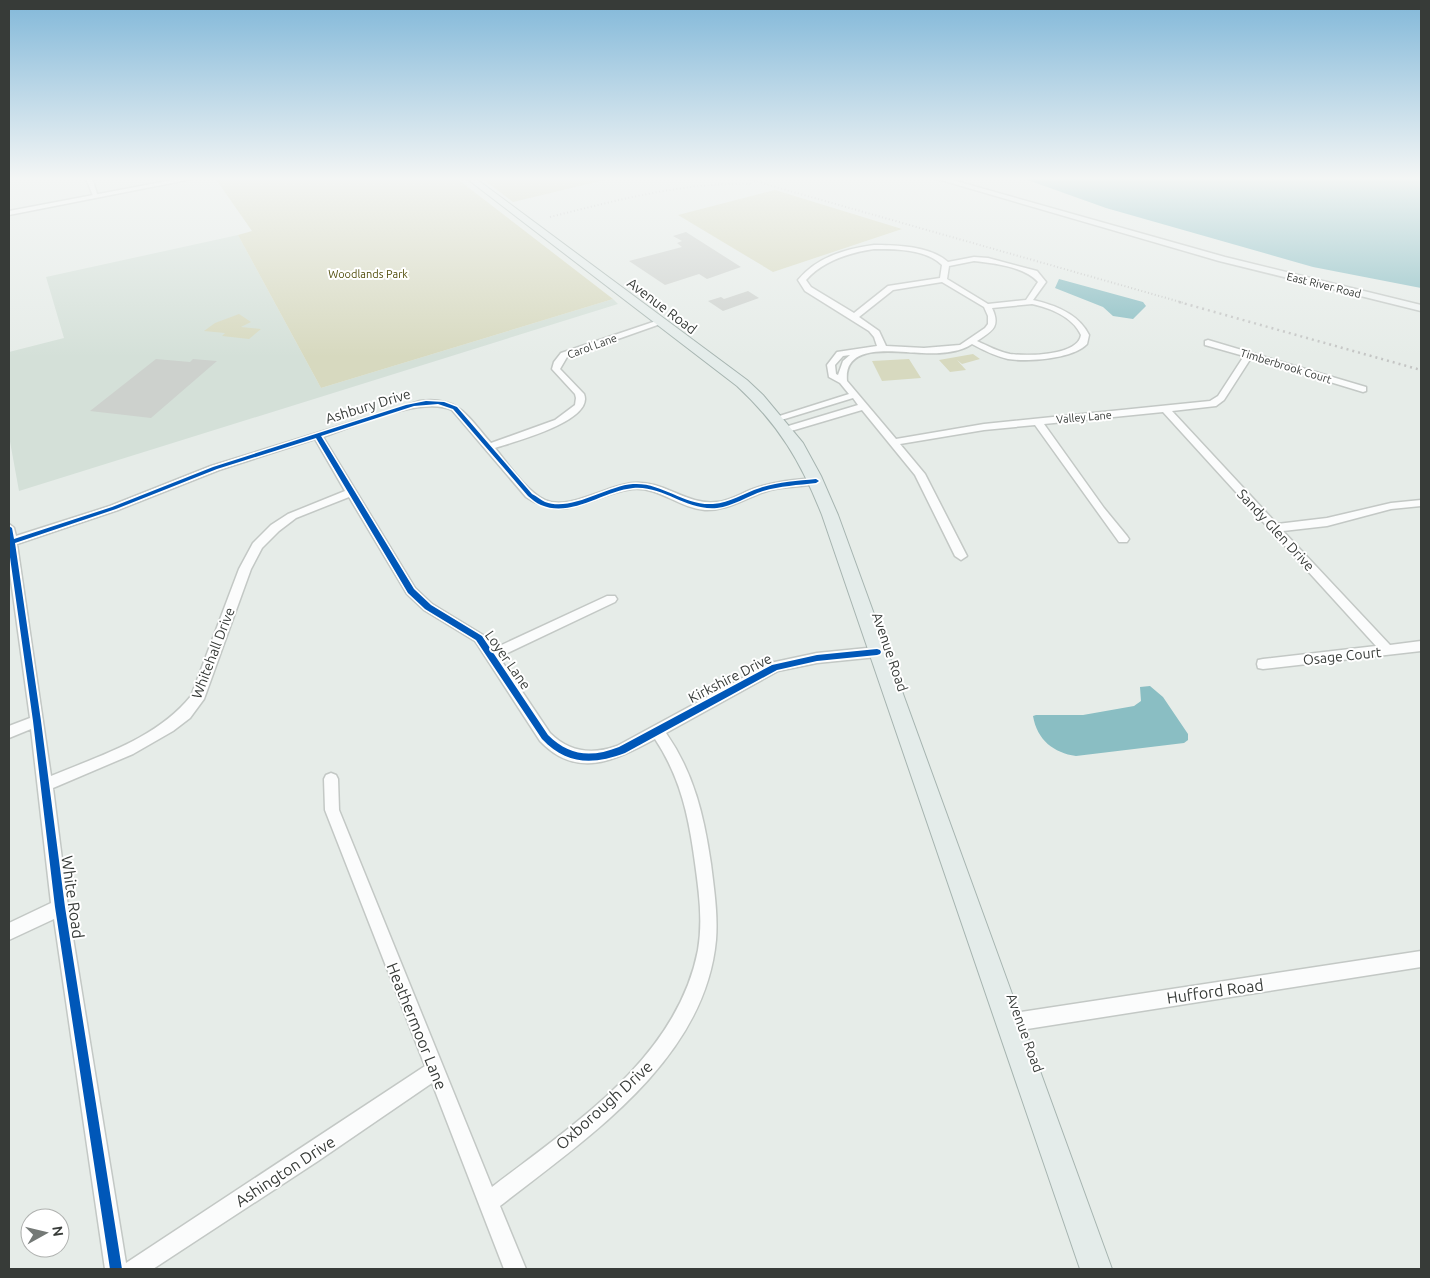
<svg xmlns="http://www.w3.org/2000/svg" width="1430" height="1278" font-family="Ubuntu,sans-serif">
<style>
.built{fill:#d4e0d8}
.green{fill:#d7d9bf}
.water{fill:#8abec3}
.building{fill:#cdd1cd}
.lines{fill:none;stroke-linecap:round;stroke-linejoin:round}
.minor-casing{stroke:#c3c8c5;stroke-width:3}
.tertiary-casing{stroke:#c3c8c5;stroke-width:3}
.secondary-casing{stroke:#c3c8c5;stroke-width:3}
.primary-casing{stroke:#a6b4b0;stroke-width:2}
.minor{fill:#fbfcfc;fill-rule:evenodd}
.tertiary{fill:#fbfcfc;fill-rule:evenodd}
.secondary{fill:#f0f4f3;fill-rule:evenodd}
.primary{fill:#e4ecea;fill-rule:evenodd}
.rail-far1{stroke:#c4c5c4;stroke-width:2;stroke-dasharray:1 2.5;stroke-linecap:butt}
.rail{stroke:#c4c5c4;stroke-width:2.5;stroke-dasharray:2 4;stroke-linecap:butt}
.cycleway-casing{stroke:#fff;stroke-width:3}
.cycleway{fill:#0057b8;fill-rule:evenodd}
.labels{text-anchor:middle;stroke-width:4;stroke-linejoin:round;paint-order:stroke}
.far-park-label{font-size:11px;fill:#514d0b;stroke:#fff}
.far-street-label{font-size:11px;fill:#373b38;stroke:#fff}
.street-label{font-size:14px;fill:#373b38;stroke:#fff}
.near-street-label{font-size:16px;fill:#373b38;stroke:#fff}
</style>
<rect width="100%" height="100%" fill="#e6ece8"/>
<!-- built -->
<path class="built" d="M 238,235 L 321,388 L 613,299 L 618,304 L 19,491 L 9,436 L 9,352 L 64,338 L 46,277 Z"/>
<!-- green -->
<path class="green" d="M 215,178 L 456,178 L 613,299 L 321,388 L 238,235 L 252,231 Z
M 481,178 L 613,178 L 513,202 Z
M 775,190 L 902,229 L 773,272 L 678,215 Z
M 239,314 L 251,322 L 241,327 L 261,329 L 249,339 L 222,336 L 225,333 L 204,331 L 215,323 Z
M 973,354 L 980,359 L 962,364 L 957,360 L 966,370 L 950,372 L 939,360 Z
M 909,359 L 921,378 L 882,381 L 872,361 Z"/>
<!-- water -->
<path class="water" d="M 1022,178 L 1421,178 L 1421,288 L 1313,267 L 1106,208 Z
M 1059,279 L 1143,302 L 1146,306 L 1133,319 L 1113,316 L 1103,307 L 1055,288 Z
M 1150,686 L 1163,697 L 1188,734 L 1188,740 L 1184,743 L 1076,756 C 1054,753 1037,740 1033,716 L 1036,715 L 1083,715 L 1134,706 L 1141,701 L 1140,687 Z"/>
<!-- building -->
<path class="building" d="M 686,232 L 741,267 L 707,279 L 699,274 L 665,285 L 629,261 L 682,247 L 677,243 L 682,241 L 673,236 Z
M 748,291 L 759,298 L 723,311 L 708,301 L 721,297 L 724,299 Z
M 156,359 L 190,362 L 193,359 L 217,361 L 151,418 L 90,411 Z"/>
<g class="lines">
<!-- minor casing -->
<g class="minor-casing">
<path id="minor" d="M 86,178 L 92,178 L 98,197 L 93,196 Z
M 874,245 C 897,245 930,246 948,262 L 974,257 L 988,258 L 1037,271 L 1046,282 L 1033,300 C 1055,305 1079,314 1089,335 L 1087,344 C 1073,359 1028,362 1008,359 C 995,356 983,350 972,344 C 959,353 937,354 922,353 C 899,353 843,341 847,381 L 896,439 L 984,424 L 1210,401 L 1218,396 L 1244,356 L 1205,345 L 1205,341 L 1208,340 L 1366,387 L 1366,391 L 1363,392 L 1251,358 L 1224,400 L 1216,406 L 1172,411 L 1277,524 L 1327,518 L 1391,503 L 1421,500 L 1421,506 L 1391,509 L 1327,526 L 1283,531 L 1390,645 L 1421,641 L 1421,651 L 1263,669 L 1258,668 L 1257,664 L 1258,660 L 1263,659 L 1376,646 L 1163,412 L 1044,424 L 1104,508 L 1127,536 L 1129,539 L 1127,542 L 1119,542 L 1035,425 L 984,430 L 900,444 L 925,474 L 967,556 L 961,560 L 955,556 L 915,475 L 862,410 L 791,431 L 785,431 L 785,427 L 858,405 L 853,398 L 778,421 L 773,418 L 849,394 L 840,383 L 829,377 L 827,365 L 837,352 L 877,346 L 874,337 L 869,331 L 805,291 L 798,280 C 817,257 845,249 874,245 ZM 874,249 C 896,249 926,249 942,265 L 940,278 L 888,286 L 854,313 L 811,287 L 806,280 C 823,261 848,253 874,249 ZM 974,261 C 994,263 1025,267 1038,282 L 1026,300 L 988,304 L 947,279 L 949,266 ZM 942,282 L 984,307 L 988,316 L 988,324 L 985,328 L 960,345 L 924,348 L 886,346 L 879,331 L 859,317 L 893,290 ZM 1032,304 C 1050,308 1073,317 1081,335 C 1078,356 1027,356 1010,354 C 999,352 988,346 977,341 C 992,331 1001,327 992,308 ZM 850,355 L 843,361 L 838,375 L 836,374 L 835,365 L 843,356 Z
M 659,320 L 666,322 L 567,357 L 560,369 L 584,394 C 595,421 513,442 495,448 C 508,464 527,492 545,500 C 569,511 607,485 633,483 C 664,480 687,506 717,502 C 731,501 743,492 756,488 C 776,481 796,480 816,478 L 821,481 L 820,483 C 804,487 787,486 770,490 C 748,496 729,511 705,510 C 679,508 658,486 632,489 C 591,494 568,525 526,497 L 452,410 C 421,396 355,426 323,437 L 415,588 L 432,604 L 483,635 L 493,649 L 607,596 L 615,596 L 617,599 L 615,602 L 499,657 L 550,733 C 569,752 592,755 617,746 L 770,663 L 817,653 L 877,647 L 881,649 L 883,652 L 881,655 L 877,657 L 817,663 L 778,671 L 666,733 C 694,773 704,816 711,864 C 714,889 718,914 716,940 C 705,1060 587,1138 500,1206 L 526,1269 L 504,1269 L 432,1083 L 318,1161 L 153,1269 L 105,1269 L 54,919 L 9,940 L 9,923 L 51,903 L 31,729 L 9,738 L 9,726 L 30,718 L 9,566 L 9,524 L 14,528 L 16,536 L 110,506 L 211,466 L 420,401 C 459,396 468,417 491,443 L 555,420 L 575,405 L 576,398 L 575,394 L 552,369 L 554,362 L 561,353 ZM 315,439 L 345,491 L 288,514 L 271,525 L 253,543 L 239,569 L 191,696 C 156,739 101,755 51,776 L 17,544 L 118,510 L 219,470 ZM 349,497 L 407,594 L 424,610 L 475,641 L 540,741 C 577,780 616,760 655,739 C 681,778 689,818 695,863 C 699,892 703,921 698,950 C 677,1058 574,1124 492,1187 L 339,810 L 338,779 L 336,775 L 331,773 L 326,775 L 324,779 L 325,810 L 425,1066 L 126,1263 L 68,907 L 53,788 L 133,754 L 173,731 L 190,718 L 204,699 L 251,569 L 262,548 L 279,531 L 296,518 Z
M 1421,951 L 1421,967 L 1008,1032 L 1002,1029 L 999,1023 L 1002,1017 L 1008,1014 Z"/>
</g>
<!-- tertiary casing -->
<g class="tertiary-casing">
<path id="tertiary" d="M 183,178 L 197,178 L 9,215 L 9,211 Z"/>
</g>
<!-- secondary casing -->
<g class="secondary-casing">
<path id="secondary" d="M 934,178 L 945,178 L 1225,257 L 1421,305 L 1421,311 L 1219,261 Z"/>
</g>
<!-- primary casing -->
<g class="primary-casing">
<path id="primary" d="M 466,178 L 475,178 L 747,380 L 763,395 L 803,443 L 821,476 L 838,515 L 1112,1269 L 1080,1269 L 822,515 C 801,462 779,425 737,386 Z"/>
</g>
<!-- minor -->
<use href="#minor" class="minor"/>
<!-- tertiary -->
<use href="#tertiary" class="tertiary"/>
<!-- secondary -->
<use href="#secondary" class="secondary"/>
<!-- primary -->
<use href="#primary" class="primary"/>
<!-- rail-far1 -->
<path class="rail-far1" d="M 744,178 L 1184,303
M 550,217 C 618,200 683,182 753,184"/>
<!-- rail -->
<path class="rail" d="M 1179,302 L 1421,370"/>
<!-- cycleway casing -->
<g class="cycleway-casing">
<path id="cycleway" d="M 426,401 L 444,402 L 457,407 L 532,494 C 536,496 541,500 545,502 C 572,512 606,486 633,484 C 662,482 684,506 713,504 C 730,503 744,493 760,488 C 778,482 797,481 816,479 L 819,481 L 816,483 C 798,485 780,486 763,491 C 748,496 733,506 717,508 C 686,511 663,485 633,488 C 603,491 571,518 541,505 C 536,503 532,499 528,496 L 453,409 L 438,404 L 414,406 L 321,436 L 414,589 L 431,605 L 482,636 L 548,735 C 569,756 591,758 619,747 L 772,665 L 817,655 L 877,649 L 880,650 L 881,652 L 880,654 L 877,655 L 817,661 L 777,670 L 625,753 C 593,765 567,765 542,739 L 476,640 L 425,609 L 408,593 L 316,438 L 217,469 L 116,509 L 15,543 L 41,721 L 65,907 L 122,1269 L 110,1269 L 55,907 L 33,721 L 9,550 L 9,526 L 12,528 L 14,539 L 112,507 L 213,467 L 406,405 Z"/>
</g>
<!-- cycleway -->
<use href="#cycleway" class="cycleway"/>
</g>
<!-- sky -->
<linearGradient id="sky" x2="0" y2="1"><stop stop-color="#82b8d9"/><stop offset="0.5" stop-color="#f4f6f5"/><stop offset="1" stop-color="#f4f6f5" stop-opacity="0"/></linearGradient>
<rect width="1430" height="357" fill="url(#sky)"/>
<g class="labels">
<!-- far-park labels -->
<g class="far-park-label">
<text x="368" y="278">Woodlands Park</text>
</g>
<!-- far-street labels -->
<g class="far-street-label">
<text transform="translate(1324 285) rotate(14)" y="4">East River Road</text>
<text transform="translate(592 346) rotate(-20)" y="4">Carol Lane</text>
<text transform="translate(1286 366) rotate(17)" y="4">Timberbrook Court</text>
<text transform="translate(1084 417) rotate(-5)" y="4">Valley Lane</text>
</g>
<!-- street labels -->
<g class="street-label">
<text transform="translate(662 306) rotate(37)" y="5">Avenue Road</text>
<text transform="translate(368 406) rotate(-17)" y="5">Ashbury Drive</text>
<text transform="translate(1276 530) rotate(47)" y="5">Sandy Glen Drive</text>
<text transform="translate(890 652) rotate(71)" y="5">Avenue Road</text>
<text transform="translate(213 653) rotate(-69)" y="5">Whitehall Drive</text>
<text transform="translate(1342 656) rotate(-6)" y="5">Osage Court</text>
<text transform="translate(508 660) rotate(55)" y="5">Loyer Lane</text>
<text transform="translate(730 678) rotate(-27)" y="5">Kirkshire Drive</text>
<text transform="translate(1025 1033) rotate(70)" y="5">Avenue Road</text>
</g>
<!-- near-street labels -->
<g class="near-street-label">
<text transform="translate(73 897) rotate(82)" y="6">White Road</text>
<text transform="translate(1215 991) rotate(-8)" y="6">Hufford Road</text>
<text transform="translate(417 1026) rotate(68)" y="6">Heathermoor Lane</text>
<text transform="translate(604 1105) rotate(-42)" y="6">Oxborough Drive</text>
<text transform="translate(285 1171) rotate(-33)" y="6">Ashington Drive</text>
</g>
</g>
<!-- border -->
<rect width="1430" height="1278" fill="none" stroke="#373b38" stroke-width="20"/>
<!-- north arrow -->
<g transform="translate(45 1233) rotate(82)"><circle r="24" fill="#ffffff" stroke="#afb1af"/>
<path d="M0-4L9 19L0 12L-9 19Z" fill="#747976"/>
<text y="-8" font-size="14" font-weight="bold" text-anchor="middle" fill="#373b38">N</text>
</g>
</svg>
